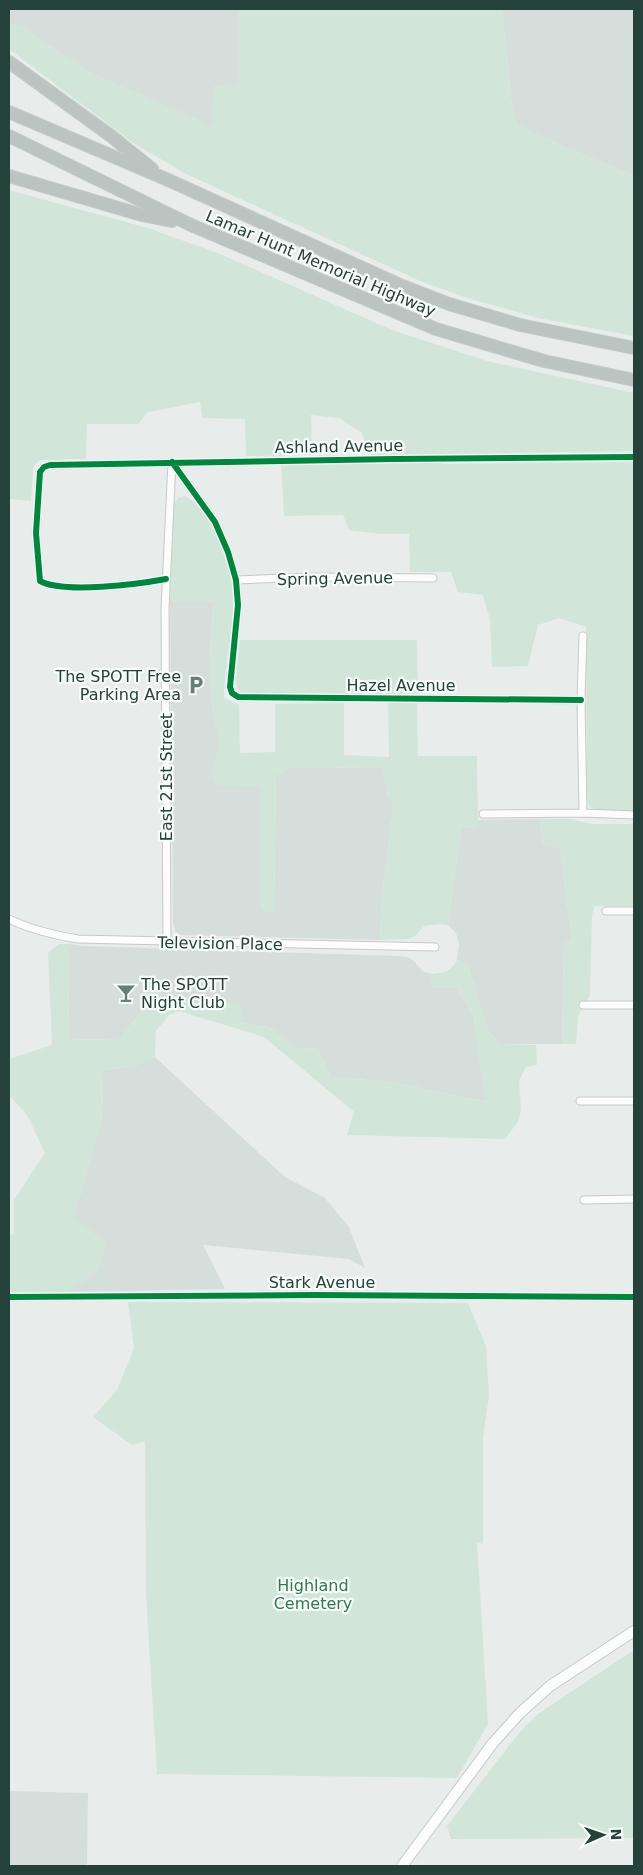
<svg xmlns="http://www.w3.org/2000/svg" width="643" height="1875" font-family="'DejaVu Sans',sans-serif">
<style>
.built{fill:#d6dedb}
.green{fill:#d1e6d8}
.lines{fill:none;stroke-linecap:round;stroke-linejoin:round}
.street-casing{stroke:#c5cac8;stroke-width:9}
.secondary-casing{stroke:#c3cbc8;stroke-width:12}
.highway-casing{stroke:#c3ccc9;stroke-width:14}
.street{stroke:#fcfcfc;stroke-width:7}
.secondary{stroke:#fcfcfc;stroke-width:10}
.highway{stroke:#bcc4c2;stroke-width:12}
.cycleway-casing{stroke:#f7fbf9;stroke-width:9}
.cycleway{stroke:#00873e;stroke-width:6}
.labels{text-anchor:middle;stroke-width:4.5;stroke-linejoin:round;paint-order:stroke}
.street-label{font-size:16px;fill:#24423a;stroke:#f7fbf9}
.poi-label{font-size:16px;fill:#24423a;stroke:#f7fbf9;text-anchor:end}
.park-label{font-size:16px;fill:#2d7a4b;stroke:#f7fbf9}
</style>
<rect width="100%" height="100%" fill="#e8edeb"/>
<!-- built -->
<path class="built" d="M 9,9 L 238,9 L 239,85 L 212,126 L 93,74 L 23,28 L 9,23 Z
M 502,9 L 634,9 L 634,176 L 528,131 L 517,124 L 512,108 Z
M 214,601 L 209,655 L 209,684 L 220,747 L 212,773 L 217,786 L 260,786 L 260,905 L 265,913 L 274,909 L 276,775 L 291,767 L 383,768 L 388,797 L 394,804 L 382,895 L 380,940 L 180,935 L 175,931 L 173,923 L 170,602 Z
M 540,819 L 543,844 L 560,848 L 572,940 L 564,944 L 562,1044 L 501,1044 L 488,1032 L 468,965 L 457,960 L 459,944 L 456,933 L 448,925 L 461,828 L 478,827 L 478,820 Z
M 68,944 L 83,946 L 397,956 L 408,957 L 415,962 L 422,971 L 431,974 L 431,988 L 457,988 L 473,1015 L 486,1102 L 392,1082 L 330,1077 L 318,1049 L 293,1048 L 269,1027 L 241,1023 L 241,1004 L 155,1002 L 156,976 L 145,976 L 146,1005 L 119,1040 L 69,1039 Z
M 155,1057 L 285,1177 L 325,1198 L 349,1227 L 365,1268 L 349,1259 L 203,1245 L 225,1289 L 67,1292 L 97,1270 L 74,1216 L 103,1114 L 102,1070 L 133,1067 Z
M 9,1791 L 88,1793 L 87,1866 L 9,1866 Z"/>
<!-- green -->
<path class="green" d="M 238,9 L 502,9 L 512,108 L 517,124 L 528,131 L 634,176 L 634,336 L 538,318 L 464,297 L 418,280 L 188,175 L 133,143 L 9,49 L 9,23 L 23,28 L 93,74 L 212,125 L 213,86 L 239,84 Z
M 9,190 L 151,229 L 220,254 L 392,330 L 487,361 L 634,393 L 634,451 L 441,454 L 442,464 L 634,462 L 634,811 L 597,811 L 590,807 L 587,800 L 586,627 L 559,618 L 538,625 L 528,666 L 492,667 L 490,620 L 483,595 L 458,592 L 451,572 L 410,572 L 409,534 L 379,534 L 349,530 L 343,515 L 284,516 L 281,465 L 380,463 L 368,452 L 362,433 L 339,418 L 311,415 L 312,455 L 246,456 L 245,419 L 202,418 L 200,402 L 148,412 L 138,424 L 87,424 L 86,459 L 39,460 L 33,468 L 31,501 L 9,499 Z
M 185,496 C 198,503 207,517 214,531 C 220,545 227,559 230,574 C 239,615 224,657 224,698 L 239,705 L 240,753 L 275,752 L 275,704 L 344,703 L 344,755 L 389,757 L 388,703 L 417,703 L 418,756 L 477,756 L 478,827 L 461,828 L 448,925 L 440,924 L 424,926 L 415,936 L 408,939 L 380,940 L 382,895 L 394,804 L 388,797 L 383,768 L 291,767 L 276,775 L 274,909 L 265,913 L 260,905 L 260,787 L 217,786 L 212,773 L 220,747 L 209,684 L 209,655 L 214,602 L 170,602 L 174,503 L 178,498 Z
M 240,640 L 417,640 L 418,694 L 242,693 L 237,689 L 236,681 Z
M 540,819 L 571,819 L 592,824 L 634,824 L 634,906 L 594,906 L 592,916 L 590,995 L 578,1016 L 576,1044 L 562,1044 L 564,944 L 572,940 L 560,848 L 543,844 Z
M 59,944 L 68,944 L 69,1039 L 119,1040 L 146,1005 L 145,976 L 156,975 L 156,1002 L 241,1004 L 241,1023 L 269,1027 L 293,1048 L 318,1049 L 330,1077 L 392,1082 L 485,1102 L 473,1015 L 457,988 L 431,988 L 431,974 C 444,973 451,972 457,960 L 468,965 L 488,1032 L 501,1044 L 536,1045 L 537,1065 L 526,1067 L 519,1081 L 521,1111 L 518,1122 L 505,1139 L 347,1135 L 354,1112 L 264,1037 L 179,1011 L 169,1015 L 156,1031 L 155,1057 L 133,1067 L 102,1070 L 103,1114 L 74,1216 L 106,1244 L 98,1270 L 67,1292 L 9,1292 L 9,1235 L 14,1234 L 14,1200 L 45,1153 L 27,1115 L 9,1095 L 9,1059 L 52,1045 L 48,953 Z
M 128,1302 L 468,1303 L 486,1346 L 489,1396 L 483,1438 L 483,1544 L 477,1542 L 488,1724 L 457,1778 L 157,1774 L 146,1595 L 145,1441 L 132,1445 L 93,1417 L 117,1390 L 134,1348 Z
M 634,1650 L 634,1838 L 451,1839 L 447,1826 L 518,1734 L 538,1714 Z"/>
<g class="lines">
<!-- street casing -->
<g class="street-casing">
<path id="street" d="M 172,462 L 215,522 L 228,552 L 236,580 L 238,605 L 230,687 L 232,693 L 238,697 L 581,700
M 166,579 C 139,584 64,594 40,581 L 36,533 L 40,472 L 44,467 L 50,465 L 394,459 L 634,457
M 236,580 L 310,577 L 433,578
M 583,813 L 581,700 L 583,636
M 483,814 L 583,813 L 634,815
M 606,911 L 634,911
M 9,919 C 31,930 54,935 78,939 L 435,947
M 167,942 L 165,609 L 172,462
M 583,1005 L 634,1005
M 580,1101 L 634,1101
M 584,1200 L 634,1199
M 9,1297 L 315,1295 L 634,1297"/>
</g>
<!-- secondary casing -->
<g class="secondary-casing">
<path id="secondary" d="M 402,1866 L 493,1743 L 520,1713 L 550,1686 L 634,1631"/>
</g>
<!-- highway casing -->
<g class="highway-casing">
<path id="highway" d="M 9,62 L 111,136 L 152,169
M 9,112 L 166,179 L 400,285 L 449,304 L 520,325 L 634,348
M 9,136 L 191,225 L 436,329 L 544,361 L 634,380
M 9,176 L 142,215 L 172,221"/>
</g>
<!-- street -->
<use href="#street" class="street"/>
<!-- secondary -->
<use href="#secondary" class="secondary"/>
<!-- highway -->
<use href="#highway" class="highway"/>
<!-- cycleway casing -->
<g class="cycleway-casing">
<path id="cycleway" d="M 172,462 L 215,522 L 228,552 L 236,580 L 238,605 L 230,687 L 232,693 L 238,697 L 581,700
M 166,579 C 139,584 64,594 40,581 L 36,533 L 40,472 L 44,467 L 50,465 L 394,459 L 634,457
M 9,1297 L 315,1295 L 634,1297"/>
</g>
<!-- cycleway -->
<use href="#cycleway" class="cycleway"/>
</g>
<!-- icons -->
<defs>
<g id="parking-bare" transform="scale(1.5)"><path d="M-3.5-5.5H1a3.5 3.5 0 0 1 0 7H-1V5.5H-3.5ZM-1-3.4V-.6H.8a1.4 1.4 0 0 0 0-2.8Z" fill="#697e78" stroke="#f7fbf9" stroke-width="2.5" paint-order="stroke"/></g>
<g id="bar-bare" transform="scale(1.5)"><path d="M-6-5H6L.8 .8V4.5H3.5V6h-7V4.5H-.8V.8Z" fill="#697e78" stroke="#f7fbf9" stroke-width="2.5" paint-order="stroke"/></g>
</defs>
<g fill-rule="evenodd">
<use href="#parking-bare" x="196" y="685"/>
<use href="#bar-bare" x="126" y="993"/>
</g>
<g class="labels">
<!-- street labels -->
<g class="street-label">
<text transform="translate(321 263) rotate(23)" y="6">Lamar Hunt Memorial Highway</text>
<text transform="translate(339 446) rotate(-1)" y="6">Ashland Avenue</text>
<text transform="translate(335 578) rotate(-1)" y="6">Spring Avenue</text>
<text x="401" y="691">Hazel Avenue</text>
<text transform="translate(166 777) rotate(-90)" y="6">East 21st Street</text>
<text transform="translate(220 943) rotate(1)" y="6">Television Place</text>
<text x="322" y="1288">Stark Avenue</text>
</g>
<!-- poi labels -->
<g class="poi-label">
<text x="181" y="682">The SPOTT Free<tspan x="181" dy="18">Parking Area</tspan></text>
<text x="141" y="990" text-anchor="start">The SPOTT<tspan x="141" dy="18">Night Club</tspan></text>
</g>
<!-- park labels -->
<g class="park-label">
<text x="313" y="1591">Highland<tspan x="313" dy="18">Cemetery</tspan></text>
</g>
</g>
<!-- border -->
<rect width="643" height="1875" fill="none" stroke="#24423a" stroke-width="20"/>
<!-- north arrow -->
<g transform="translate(603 1835) rotate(88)" stroke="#f7fbf9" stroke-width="4" paint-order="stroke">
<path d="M0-4L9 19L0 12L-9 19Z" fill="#24423a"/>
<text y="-8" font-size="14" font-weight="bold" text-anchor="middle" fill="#24423a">N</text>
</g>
</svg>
